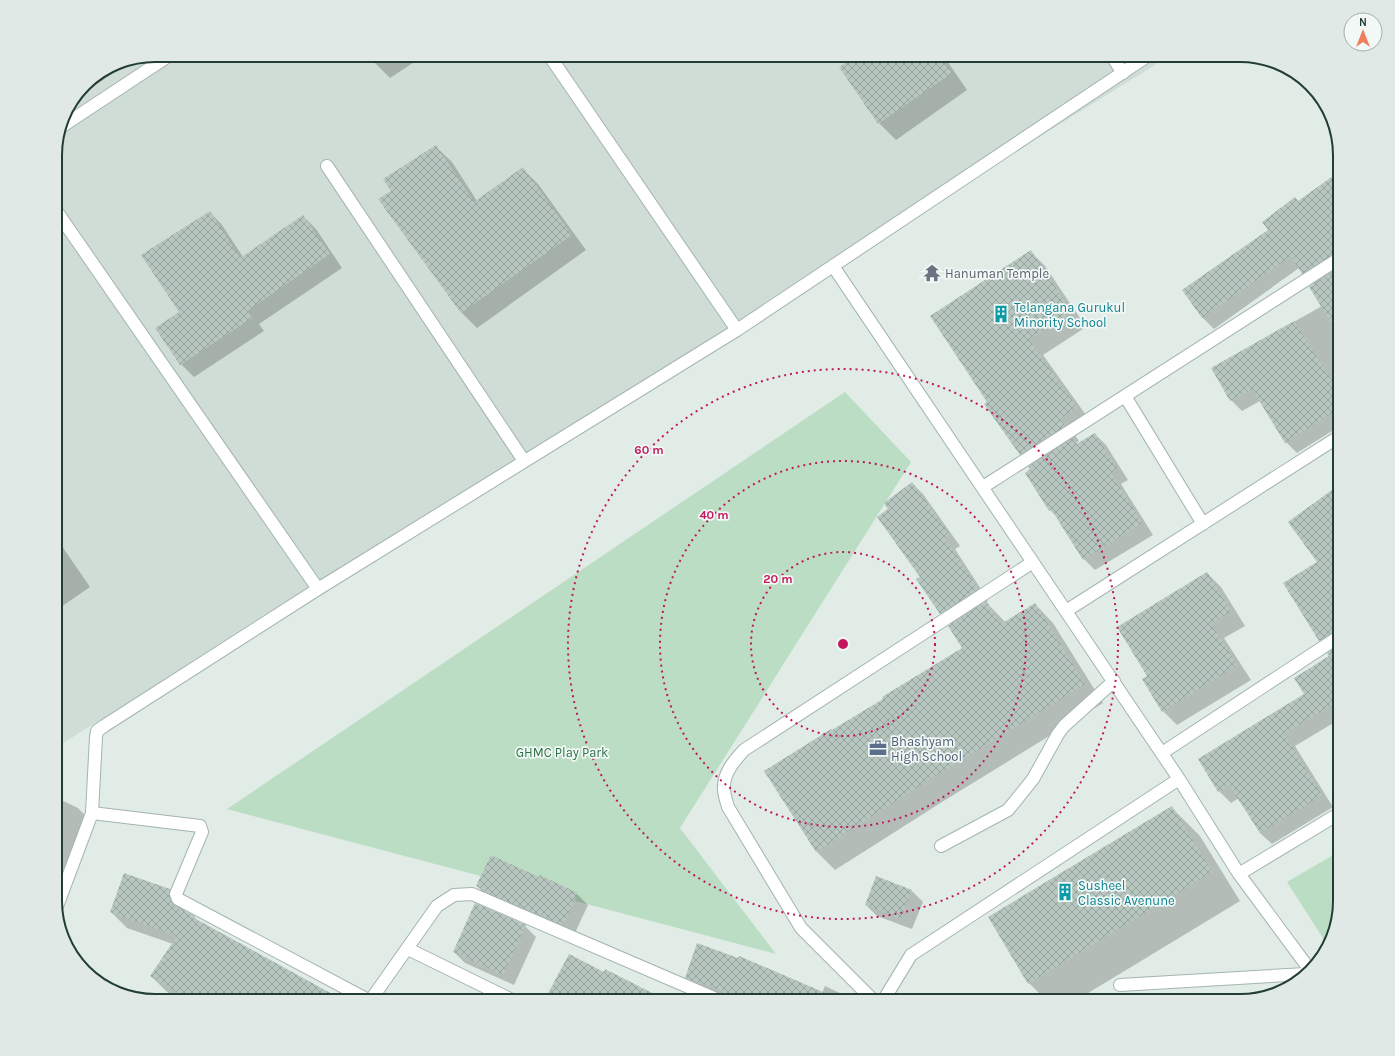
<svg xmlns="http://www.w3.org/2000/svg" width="1395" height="1056" font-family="Karla,sans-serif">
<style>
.built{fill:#d0dcd6}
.green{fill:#baddc3}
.shadow{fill:#0003}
.building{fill:url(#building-cross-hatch)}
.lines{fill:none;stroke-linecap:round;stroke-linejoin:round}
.service-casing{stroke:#a4b4ae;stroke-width:14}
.minor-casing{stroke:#a4b4ae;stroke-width:14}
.tertiary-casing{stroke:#a4b4ae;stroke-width:14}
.service{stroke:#fff;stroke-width:12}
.minor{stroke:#fff;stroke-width:12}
.tertiary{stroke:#fff;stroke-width:12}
.ring{fill:none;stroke:#c2185b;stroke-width:2;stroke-dasharray:2 4}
.labels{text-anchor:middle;stroke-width:3.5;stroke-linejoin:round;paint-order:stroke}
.worship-label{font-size:13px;fill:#5b616d;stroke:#f2f8f5;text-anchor:start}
.culture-label{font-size:13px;fill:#0d838f;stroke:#f2f8f5;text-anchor:start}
.service-label{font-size:13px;fill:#4e5e75;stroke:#f2f8f5;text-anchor:start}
.park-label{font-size:13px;fill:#2c7347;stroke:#f2f8f5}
.rim{fill:none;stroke:#223d35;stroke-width:2}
.centre{fill:#c2185b;stroke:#f2f8f5;stroke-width:2}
.ring-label{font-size:12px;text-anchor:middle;font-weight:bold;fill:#c2185b;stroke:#f2f8f5;stroke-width:3.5;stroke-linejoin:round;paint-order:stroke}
</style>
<defs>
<pattern id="building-cross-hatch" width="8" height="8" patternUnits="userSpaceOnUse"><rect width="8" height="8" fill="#b7c7c0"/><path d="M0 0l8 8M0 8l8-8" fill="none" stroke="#94a39d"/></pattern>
</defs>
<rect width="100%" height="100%" fill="#e1ece7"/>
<!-- built -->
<path class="built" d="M 155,55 L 1171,55 L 55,748 L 55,148 L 65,111 L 89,80 L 117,63 Z"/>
<!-- green -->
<path class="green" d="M 845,392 L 911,462 L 680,828 L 776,954 L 227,809 Z
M 1340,851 C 1340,883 1343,917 1328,946 L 1287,882 Z"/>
<!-- shadow -->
<path class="shadow" d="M 370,55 L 425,55 L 390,78 L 374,62 Z
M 858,55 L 943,55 L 967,90 L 896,140 L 879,123 L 840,68 Z
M 133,59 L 73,101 L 89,80 L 117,63 Z
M 436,147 L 452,162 L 477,201 L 523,169 L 538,184 L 586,250 L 477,328 L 462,313 L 380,199 L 393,191 Z
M 1340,175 L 1340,426 L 1297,453 L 1286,442 L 1260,401 L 1242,411 L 1231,400 L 1212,368 L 1322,306 L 1314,285 L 1302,273 L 1299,268 L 1214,329 L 1203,318 L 1183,290 L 1269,230 L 1298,202 Z
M 210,212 L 222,225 L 243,257 L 303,216 L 316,229 L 342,268 L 259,324 L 264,331 L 194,377 L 181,364 Z
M 1031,252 L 1045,266 L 1086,327 L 1043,355 L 1091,422 L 1074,434 L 1079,441 L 1076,443 L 1077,444 L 1095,434 L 1106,445 L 1128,480 L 1121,484 L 1153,535 L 1095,570 L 1084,559 L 1058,518 L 1050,510 L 1032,470 L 1032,466 L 1020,454 L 988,402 Z
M 912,483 L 923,494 L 960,546 L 955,549 L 988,600 L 986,602 L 1005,622 L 1035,604 L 1053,623 L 1103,703 L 942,802 L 835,870 L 816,851 L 832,731 L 885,700 L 963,648 L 952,625 L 940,613 L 921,577 L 890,509 Z
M 1340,485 L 1340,719 L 1295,746 L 1333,807 L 1272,844 L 1260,833 L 1239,798 L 1231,803 L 1219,791 L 1305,694 L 1330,656 L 1331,652 L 1320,640 L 1319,562 Z
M 55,536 L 90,587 L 55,611 Z
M 1207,573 L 1221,587 L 1245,626 L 1224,638 L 1251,680 L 1177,725 L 1163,711 L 1149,676 Z
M 55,797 L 78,808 L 89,819 L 59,879 L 65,885 L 55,905 Z
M 1171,807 L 1200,836 L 1240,901 L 1075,1001 L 1047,1001 L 1029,983 Z
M 539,879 L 577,894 L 588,905 L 574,935 L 488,897 L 477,886 Z
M 169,890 L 185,906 L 184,912 L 194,917 L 200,923 L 331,1001 L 182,1001 L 167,992 L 151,976 L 173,944 L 127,928 L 111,912 Z
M 912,891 L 923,902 L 912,929 L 877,916 L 866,905 Z
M 525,926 L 536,937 L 514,985 L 465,963 L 454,952 Z
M 687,977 L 822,993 L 825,986 L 857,1001 L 732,1001 L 698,988 Z
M 1262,996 L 1249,999 L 1249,997 Z"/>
<!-- building -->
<path class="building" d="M 856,55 L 939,55 L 952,73 L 878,124 L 839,67 Z
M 436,145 L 474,202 L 523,167 L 572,235 L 461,313 L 378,199 L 391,191 L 383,179 Z
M 1340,171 L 1340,251 L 1336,252 L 1302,274 L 1291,256 L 1202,318 L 1182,290 L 1268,230 L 1262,222 L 1295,197 L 1298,201 Z
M 210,211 L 240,258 L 303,215 L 330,254 L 247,311 L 252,318 L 180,365 L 155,328 L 179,312 L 141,255 Z
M 1031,250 L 1072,312 L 1029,340 L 1077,407 L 1060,419 L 1065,426 L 1020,455 L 984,404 L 987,402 L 930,316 Z
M 1340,267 L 1340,337 L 1309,287 Z
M 1294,321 L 1340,393 L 1340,408 L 1285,443 L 1252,389 L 1230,401 L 1211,368 Z
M 1095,433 L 1117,469 L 1111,473 L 1142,523 L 1083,560 L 1051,509 L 1049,511 L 1025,473 L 1030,469 L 1028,467 L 1073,438 L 1076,444 Z
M 912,482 L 950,535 L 945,538 L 978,589 L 940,614 L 916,579 L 920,577 L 877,517 L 888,509 L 884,503 Z
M 1340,484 L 1340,629 L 1336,630 L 1319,641 L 1283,583 L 1317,562 L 1288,522 Z
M 1207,572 L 1231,611 L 1211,624 L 1237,665 L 1162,712 L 1142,679 L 1147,676 L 1117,627 Z
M 986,601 L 1001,624 L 1035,603 L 1085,684 L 924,783 L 816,852 L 764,771 L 831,729 L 832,730 L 883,699 L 882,697 L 962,648 L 948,626 Z
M 1340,645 L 1340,700 L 1284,734 L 1322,795 L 1260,833 L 1229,785 L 1218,792 L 1198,759 L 1304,694 L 1294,678 L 1329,656 L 1327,653 Z
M 1172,806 L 1212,872 L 1028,984 L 988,917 Z
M 491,855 L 539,877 L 540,875 L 578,893 L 563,925 L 481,890 L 482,889 L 476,886 Z
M 124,873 L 170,889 L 169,896 L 171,902 L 174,906 L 195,916 L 194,918 L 345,1001 L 191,1001 L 150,976 L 177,936 L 110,912 Z
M 876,876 L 912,890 L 901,919 L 865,905 Z
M 475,903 L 526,925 L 503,975 L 453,952 Z
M 697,943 L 738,958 L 739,956 L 844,1001 L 742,1001 L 723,993 L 724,991 L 685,978 Z
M 569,954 L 604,972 L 605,969 L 668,1001 L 544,1001 Z"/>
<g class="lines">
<!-- service casing -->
<g class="service-casing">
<path id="service" d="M 549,55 L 737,330
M 61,127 L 170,55
M 941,846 L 1008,810 L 1033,779 L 1058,734 L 1064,726 L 1114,681"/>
</g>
<!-- minor casing -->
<g class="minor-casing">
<path id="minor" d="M 1111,55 L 1123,73
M 327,166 L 524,461
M 55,209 L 318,589
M 833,266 L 1179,779 L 1239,874 L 1310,970
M 1125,396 L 1203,524
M 983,487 L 1340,258
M 1066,611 L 1340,436
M 1162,753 L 1340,636
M 92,813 L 200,826 L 202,832 L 176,894 L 178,899 L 370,1001
M 1239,874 L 1340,813
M 408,949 L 514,1001
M 1120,985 L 1305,974
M 370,1001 L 437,906 L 454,895 L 472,894 L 721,1001
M 874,1001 L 801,928 L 728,807 C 726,800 723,792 724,785 C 725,771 735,760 744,750 L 1033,562
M 883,1001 L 911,955 L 1179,779"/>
</g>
<!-- tertiary casing -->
<g class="tertiary-casing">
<path id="tertiary" d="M 56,909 L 92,813 L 96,737 L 97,731 L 104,726 L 318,589 L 737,330 L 1149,55"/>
</g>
<!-- service -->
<use href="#service" class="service"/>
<!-- minor -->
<use href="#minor" class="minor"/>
<!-- tertiary -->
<use href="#tertiary" class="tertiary"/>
</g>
<!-- distance rings -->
<g class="ring">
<circle cx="843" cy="644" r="92"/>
<circle cx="843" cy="644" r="183"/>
<circle cx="843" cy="644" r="275"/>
</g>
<!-- icons -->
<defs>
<g id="temple-bare" transform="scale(1.38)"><path d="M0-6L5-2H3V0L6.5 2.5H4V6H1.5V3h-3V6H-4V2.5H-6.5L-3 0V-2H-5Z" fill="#6b7280" stroke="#f2f8f5" stroke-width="2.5" paint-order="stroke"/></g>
<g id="building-bare" transform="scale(1.38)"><path d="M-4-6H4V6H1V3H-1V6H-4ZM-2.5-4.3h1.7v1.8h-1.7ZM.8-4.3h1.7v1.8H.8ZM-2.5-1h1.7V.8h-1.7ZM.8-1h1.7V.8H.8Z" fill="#0f9aa8" stroke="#f2f8f5" stroke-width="2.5" paint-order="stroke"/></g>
<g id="office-bare" transform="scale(1.38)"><path d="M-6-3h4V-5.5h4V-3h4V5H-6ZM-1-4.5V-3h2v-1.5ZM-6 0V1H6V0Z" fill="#5c6f8a" stroke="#f2f8f5" stroke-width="2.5" paint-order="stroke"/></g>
</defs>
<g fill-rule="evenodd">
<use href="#temple-bare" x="932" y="273"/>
<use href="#building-bare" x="1001" y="314"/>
<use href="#office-bare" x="878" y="748"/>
<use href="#building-bare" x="1065" y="892"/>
</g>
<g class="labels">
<!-- worship labels -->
<g class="worship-label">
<text x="945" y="278">Hanuman Temple</text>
</g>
<!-- culture labels -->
<g class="culture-label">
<text x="1014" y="312">Telangana Gurukul<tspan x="1014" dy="15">Minority School</tspan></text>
<text x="1078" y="890">Susheel<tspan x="1078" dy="15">Classic Avenune</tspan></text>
</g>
<!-- service labels -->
<g class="service-label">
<text x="891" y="746">Bhashyam<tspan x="891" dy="15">High School</tspan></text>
</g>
<!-- park labels -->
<g class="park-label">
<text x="562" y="757">GHMC Play Park</text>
</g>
</g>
<!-- crop -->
<path d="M0 0H1395V1056H0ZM155 62H1240A93 93 0 0 1 1333 155V901A93 93 0 0 1 1240 994H155A93 93 0 0 1 62 901V155A93 93 0 0 1 155 62Z" fill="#e1e9e6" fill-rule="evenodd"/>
<path class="rim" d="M155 62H1240A93 93 0 0 1 1333 155V901A93 93 0 0 1 1240 994H155A93 93 0 0 1 62 901V155A93 93 0 0 1 155 62Z"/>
<circle cx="843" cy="644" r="6" class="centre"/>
<g class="ring-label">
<text x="649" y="454">60 m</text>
<text x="714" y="519">40 m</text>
<text x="778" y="583">20 m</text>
</g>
<!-- north arrow -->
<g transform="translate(1363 32)"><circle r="19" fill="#f2f8f5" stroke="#9fada8"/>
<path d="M0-3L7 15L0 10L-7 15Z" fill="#f17e5a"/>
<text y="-6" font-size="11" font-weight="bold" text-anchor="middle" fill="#223d35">N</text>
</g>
</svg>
